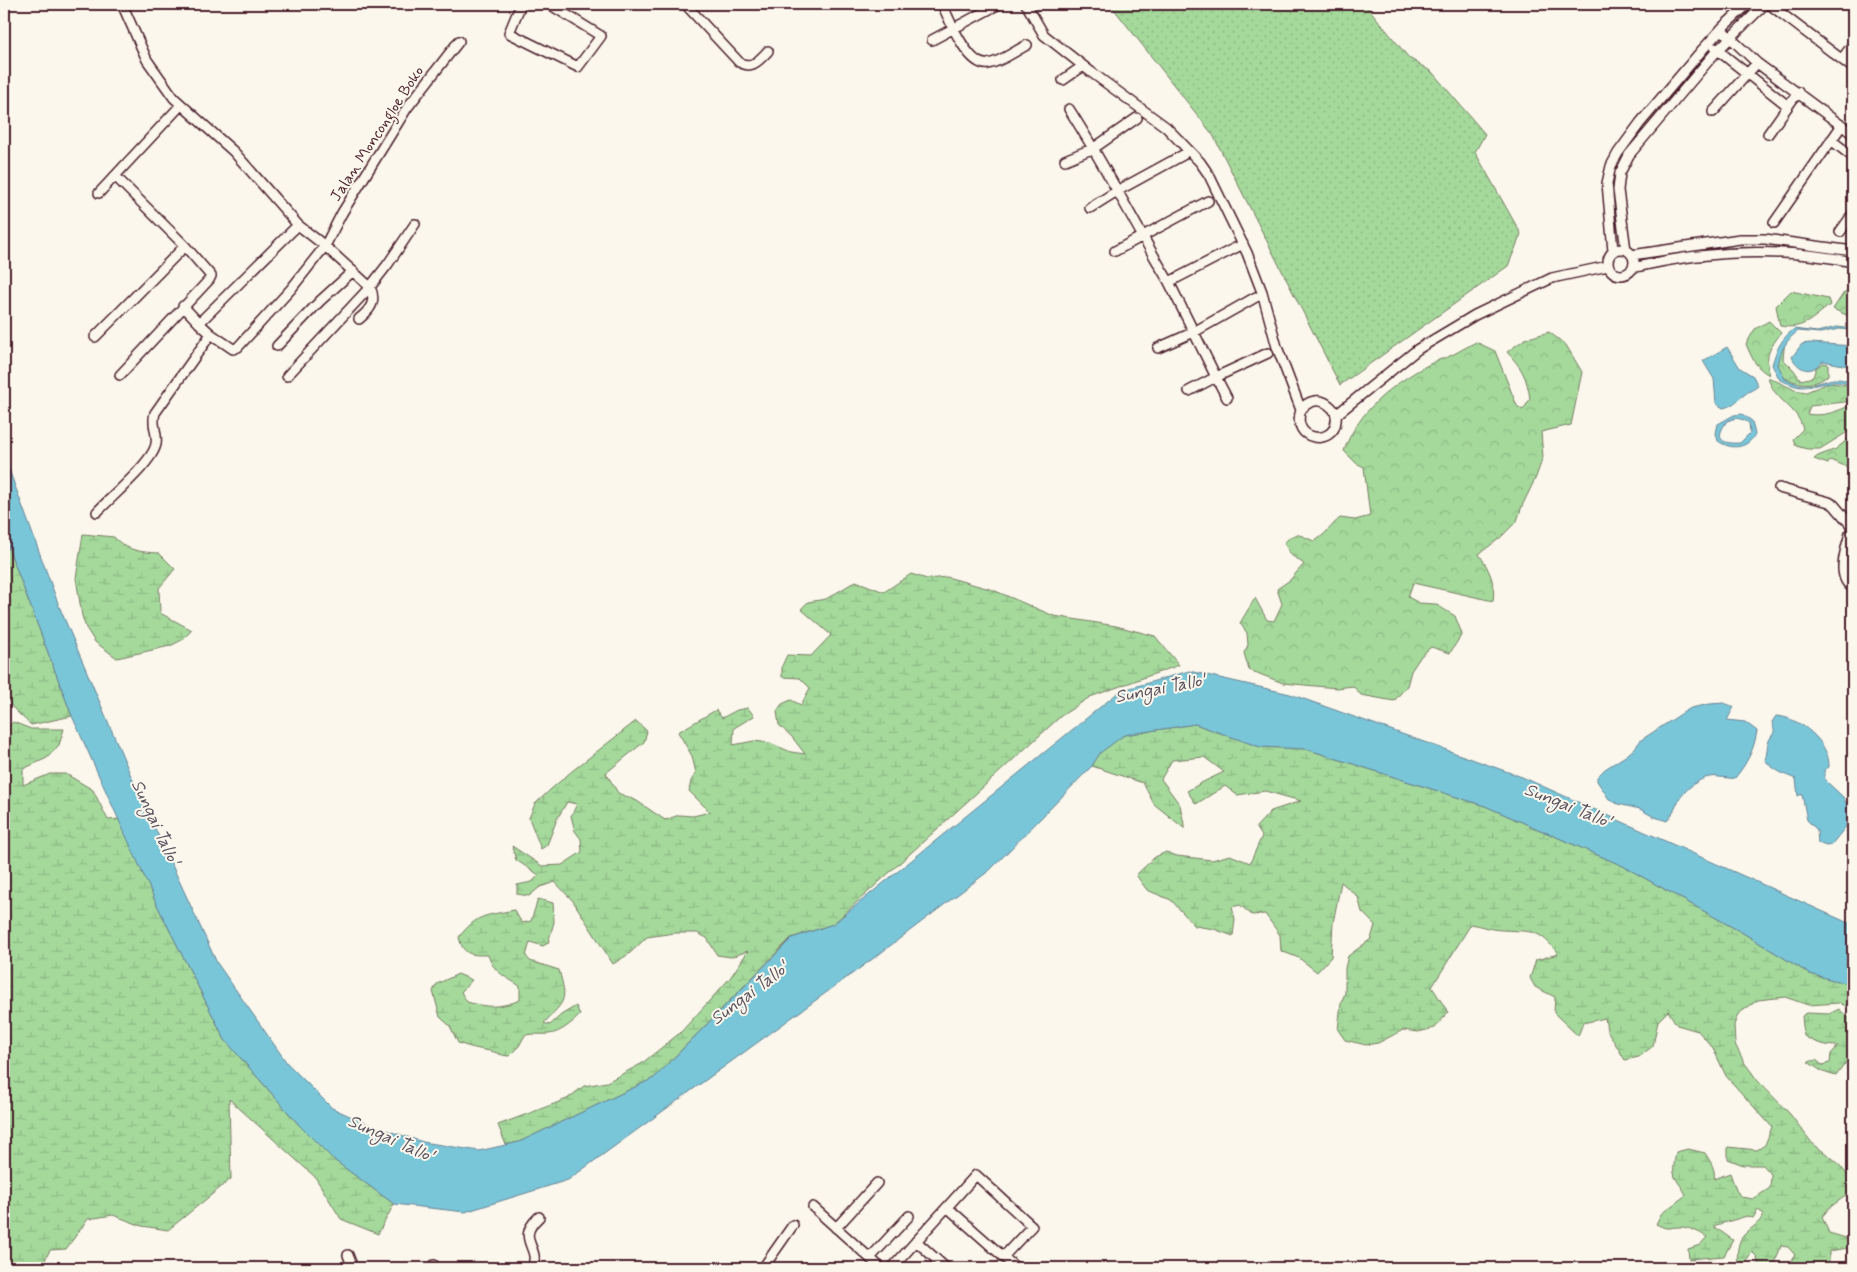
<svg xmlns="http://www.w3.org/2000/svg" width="1857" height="1272" font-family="Mynerve,sans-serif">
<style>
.grass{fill:url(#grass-dots);stroke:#777c63}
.forest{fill:url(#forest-crowns);stroke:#777c63}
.wetland{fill:url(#wetland-marsh);stroke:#777c63}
.water{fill:#7ac6d9;stroke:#678393;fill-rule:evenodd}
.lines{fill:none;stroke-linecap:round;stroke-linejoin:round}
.minor-casing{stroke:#4a1f2b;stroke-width:12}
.minor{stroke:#fbf7ec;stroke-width:9}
.labels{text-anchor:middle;stroke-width:4;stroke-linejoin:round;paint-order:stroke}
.street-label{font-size:16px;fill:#4a1f2b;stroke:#fbf7ec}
.water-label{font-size:18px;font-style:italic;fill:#58515f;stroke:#fbf7ec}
</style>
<defs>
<pattern id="grass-dots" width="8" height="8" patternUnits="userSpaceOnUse" patternTransform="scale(1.25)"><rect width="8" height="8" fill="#a4d99b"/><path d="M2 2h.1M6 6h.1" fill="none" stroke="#8fba86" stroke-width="1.8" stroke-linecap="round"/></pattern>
<pattern id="forest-crowns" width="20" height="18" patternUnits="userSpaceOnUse" patternTransform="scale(1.25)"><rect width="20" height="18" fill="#a4d99b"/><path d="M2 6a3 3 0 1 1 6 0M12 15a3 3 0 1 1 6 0" fill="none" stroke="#8fba86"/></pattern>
<pattern id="wetland-marsh" width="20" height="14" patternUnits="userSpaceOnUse" patternTransform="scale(1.25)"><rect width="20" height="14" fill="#a4d99b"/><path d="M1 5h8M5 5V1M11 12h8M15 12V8" fill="none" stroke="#8fba86"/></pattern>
</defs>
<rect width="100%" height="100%" fill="#fbf7ec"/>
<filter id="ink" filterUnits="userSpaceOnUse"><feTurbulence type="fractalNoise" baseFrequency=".02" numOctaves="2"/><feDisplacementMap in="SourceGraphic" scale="10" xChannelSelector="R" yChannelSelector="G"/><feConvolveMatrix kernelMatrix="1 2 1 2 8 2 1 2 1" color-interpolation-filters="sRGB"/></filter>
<g filter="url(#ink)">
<!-- grass -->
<path class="grass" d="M 1110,4 L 1365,4 L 1409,58 L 1432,72 L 1485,134 L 1475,152 L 1521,234 L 1508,266 L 1340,385 L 1213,135 Z"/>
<!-- forest -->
<path class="forest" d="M 1853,283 L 1853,318 L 1833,309 L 1843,294 Z
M 1791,291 L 1828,299 L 1830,305 C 1812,318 1805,330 1780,326 L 1776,306 Z
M 1769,321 L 1781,333 C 1769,349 1765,354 1769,375 C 1755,367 1752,358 1746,344 L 1755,329 Z
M 1549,332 L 1566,345 L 1582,372 L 1571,425 L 1541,432 L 1543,457 L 1536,477 L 1522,506 L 1517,521 L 1500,538 L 1479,554 C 1489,569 1496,583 1493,601 L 1413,583 L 1408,597 L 1419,603 L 1435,604 L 1455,616 L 1462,634 L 1450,653 L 1431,647 L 1421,656 L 1411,671 L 1407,686 L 1394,701 L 1361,695 L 1353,686 L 1337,688 L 1283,683 L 1249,670 L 1244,653 L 1248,645 L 1247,633 L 1240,623 L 1255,598 L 1267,620 L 1274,621 L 1282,604 L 1277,589 L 1290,580 L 1304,564 L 1291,555 L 1284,543 C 1296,530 1299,535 1314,541 C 1324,537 1331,525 1340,518 L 1355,520 L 1370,516 L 1364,467 L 1356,463 L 1344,451 C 1357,411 1397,380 1434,362 C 1440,359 1446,358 1452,355 C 1460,351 1468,346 1476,342 L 1495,351 L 1517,406 L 1523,410 L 1530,399 C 1527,377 1522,368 1507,352 L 1525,339 Z
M 1785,339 L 1783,359 L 1793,369 L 1801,380 L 1813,377 L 1816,368 L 1823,363 L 1828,364 L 1828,375 C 1814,389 1790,384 1777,372 L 1777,352 Z
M 1768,377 L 1795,390 L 1806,392 L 1829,383 L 1846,385 L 1853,389 L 1853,401 L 1810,406 L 1807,414 C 1823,417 1836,412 1851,405 L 1853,424 L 1849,431 L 1820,449 L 1807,449 L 1796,446 L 1793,439 L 1803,429 C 1797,405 1773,401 1768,377 Z
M 1853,435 L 1853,467 L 1850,468 L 1830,460 L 1828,464 L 1814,459 L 1818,456 L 1836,449 Z"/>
<!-- wetland -->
<path class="wetland" d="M 83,534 L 114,537 C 127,551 140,552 159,553 L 175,569 L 159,588 L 160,613 L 192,630 L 182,640 L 170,646 L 117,658 L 95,642 L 86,628 L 82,616 L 76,578 Z
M 4,536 L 72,716 L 31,725 C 24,718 13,710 9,702 C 3,690 3,675 8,664 L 4,661 Z
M 911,574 L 927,579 L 947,577 L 993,590 L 1054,616 L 1116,626 L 1155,636 L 1179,665 L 1090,697 L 1061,716 L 833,924 L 791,938 L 654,1078 L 519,1142 L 506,1145 L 498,1125 L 567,1099 L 584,1086 L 607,1082 L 641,1064 L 681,1032 L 730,978 L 748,951 L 731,957 L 717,955 L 707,938 L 697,933 L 675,933 L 647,937 L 629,954 L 613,964 L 573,901 L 555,882 L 540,887 L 529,896 L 517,894 L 517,885 L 532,882 L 539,875 L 516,860 L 512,846 L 542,866 L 562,865 L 582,852 L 581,839 L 575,831 L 571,816 L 577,804 L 567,802 L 557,819 L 547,845 L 541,849 L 529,818 L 535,804 L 550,790 L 572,771 L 636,721 L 647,731 L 644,742 L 606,773 L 618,793 L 637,801 L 665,820 L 679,815 L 693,816 L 710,812 L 689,791 L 691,781 L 696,773 L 692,756 L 678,732 L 716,710 L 722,718 L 737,710 L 748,708 L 754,716 L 734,728 L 733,745 L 754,741 L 770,743 L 791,752 L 805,754 L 792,737 L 779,725 L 777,711 L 782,704 L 791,700 L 801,705 L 810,688 L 800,678 L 782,677 L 782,666 L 787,655 L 811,656 L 831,635 L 801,609 L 808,602 L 826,599 L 856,581 L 884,592 Z
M 13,722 L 31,729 L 64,729 L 59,745 L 47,758 L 23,769 L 23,785 L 50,774 L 66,774 L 93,790 L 108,820 L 119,819 L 158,907 L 225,1040 L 300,1126 L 334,1160 L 394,1204 L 378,1234 L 341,1219 L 315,1177 L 229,1099 L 231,1179 L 168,1230 L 142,1226 L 113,1215 L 88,1219 L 66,1249 L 50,1250 L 41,1268 L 18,1268 L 13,1264 L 4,1268 L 4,730 Z
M 1195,724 L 1260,747 L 1306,749 L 1485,806 L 1623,866 L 1743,933 L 1810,974 L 1853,985 L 1853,1009 L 1839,1003 L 1808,1005 L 1785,997 L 1758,1000 L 1738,1014 L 1734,1025 L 1735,1044 L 1744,1062 L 1758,1081 L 1790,1114 L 1812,1143 L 1836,1161 L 1850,1178 L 1851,1192 L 1829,1208 L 1822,1217 L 1829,1233 L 1853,1240 L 1853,1243 L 1848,1248 L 1829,1251 L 1829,1262 L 1835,1268 L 1786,1268 L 1795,1255 L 1788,1247 L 1781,1246 L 1776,1260 L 1776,1268 L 1759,1268 L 1757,1257 L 1752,1252 L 1744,1266 L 1738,1268 C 1737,1257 1736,1242 1745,1234 C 1752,1227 1759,1224 1764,1214 L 1758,1210 L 1753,1218 L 1747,1216 L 1713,1226 L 1733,1240 L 1724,1256 L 1689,1259 L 1688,1249 L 1700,1245 L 1707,1237 C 1699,1232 1689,1227 1680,1227 C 1667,1227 1670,1231 1656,1224 L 1661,1214 L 1686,1195 C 1683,1188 1678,1183 1675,1177 C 1672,1169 1675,1160 1676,1152 L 1688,1149 L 1705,1153 C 1710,1161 1716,1169 1714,1179 L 1730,1173 L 1736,1190 L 1741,1197 L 1753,1199 L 1770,1188 L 1771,1174 L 1763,1165 L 1743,1165 L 1728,1159 L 1728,1147 L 1757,1150 L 1765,1145 L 1772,1127 L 1726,1076 L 1713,1048 L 1698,1031 L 1677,1025 L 1668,1011 L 1658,1021 L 1653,1046 L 1639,1057 L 1625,1060 L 1607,1030 L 1605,1018 L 1583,1023 L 1578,1036 L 1554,1013 L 1555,997 L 1535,987 L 1530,978 L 1536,960 L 1558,954 C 1539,928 1532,932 1503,930 C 1492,930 1481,926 1471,924 L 1432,987 L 1448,1012 L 1435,1028 L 1418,1032 L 1403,1030 L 1378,1043 L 1366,1045 L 1345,1040 L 1338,1030 L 1341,1003 L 1345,993 L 1345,968 L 1348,956 L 1371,939 L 1375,925 L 1362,912 L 1358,897 L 1341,882 L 1333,923 L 1331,957 L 1317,972 L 1299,958 L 1281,951 L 1280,935 L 1265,914 L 1252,915 L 1240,905 L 1232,907 L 1235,919 L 1233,936 L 1214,929 L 1195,926 L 1171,900 L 1147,890 L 1136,875 L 1155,857 L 1166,852 L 1177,856 L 1212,860 L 1230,855 L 1250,863 L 1262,836 L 1256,827 L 1271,811 L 1301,801 L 1265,791 L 1237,795 L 1225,786 L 1196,804 L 1187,791 L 1203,782 L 1224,772 L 1204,757 L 1172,760 L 1161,779 L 1180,805 L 1185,829 L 1154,804 L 1143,783 L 1092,766 L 1099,753 L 1124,735 Z
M 538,899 L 553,903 L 554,922 L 548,943 L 543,946 L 530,942 L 526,956 L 530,961 L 559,970 C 568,1002 565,1000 544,1023 L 550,1025 L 561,1015 L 576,1006 L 580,1015 C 572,1023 560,1033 549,1034 C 540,1035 534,1033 525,1035 L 519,1046 L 509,1056 C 501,1056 497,1052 490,1051 C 478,1049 469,1047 458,1043 L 450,1026 L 440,1017 L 433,991 L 437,984 L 458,974 L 472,980 L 461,992 L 467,1002 C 488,1008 500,1008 520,1000 L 520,986 C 506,977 493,972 488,955 C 472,955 463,956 459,937 C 478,913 486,916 514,910 L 522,923 L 531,921 Z
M 1839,1009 L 1853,1022 L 1853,1062 L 1847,1061 L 1836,1076 L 1823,1072 L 1808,1062 L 1816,1060 L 1822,1065 L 1830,1063 L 1831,1054 L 1838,1046 C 1825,1046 1815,1043 1804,1036 L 1802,1016 L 1807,1013 L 1829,1014 Z"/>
<!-- water -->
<path class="water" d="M 1837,327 L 1853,329 L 1853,330 L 1839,329 L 1820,333 L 1798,331 C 1786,340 1781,350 1778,365 L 1785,379 C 1790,381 1798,385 1804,385 C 1825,385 1832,372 1853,384 L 1853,386 C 1831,377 1823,386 1802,387 C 1795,387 1786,382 1780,380 L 1772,365 C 1776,350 1781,339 1794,329 L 1817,332 Z
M 1810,343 L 1853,346 L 1853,367 L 1823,361 C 1820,363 1816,368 1812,369 C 1803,372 1795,364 1792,357 L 1802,344 Z
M 1727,347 L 1740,368 L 1753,376 L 1758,386 C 1754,390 1748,391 1744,395 C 1736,401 1733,406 1723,408 L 1716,403 L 1714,379 L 1703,361 Z
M 1742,414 L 1752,421 L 1755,435 C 1746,449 1731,450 1718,441 L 1716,433 L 1718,424 L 1734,415 ZM 1736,418 L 1744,420 L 1749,423 L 1750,433 L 1740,443 C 1721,444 1714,439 1727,421 Z
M 4,456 L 59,606 L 131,776 L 217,963 L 287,1063 L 332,1108 L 370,1125 L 423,1142 L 479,1151 L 519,1142 L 654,1078 L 792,938 L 833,924 L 1120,691 L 1189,671 L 1290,694 L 1522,777 L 1853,925 L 1853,985 L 1810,974 L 1743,933 L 1623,866 L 1485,806 L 1306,749 L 1260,747 L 1195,724 L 1124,735 L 1100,753 L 1092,766 L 990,870 L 878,955 L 568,1180 L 465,1212 L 394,1204 L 334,1160 L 300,1126 L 225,1040 L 158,907 L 72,716 L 4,536 Z
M 1724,703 L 1734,707 L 1727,720 L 1745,722 L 1757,731 C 1754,750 1747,763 1735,778 C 1729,779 1725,777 1719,777 C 1703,774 1687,787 1679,800 C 1675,807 1673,815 1667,821 L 1652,816 L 1640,809 L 1618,804 L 1609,799 L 1597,781 L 1597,777 L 1605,769 L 1627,755 L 1635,748 L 1641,740 L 1684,712 L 1691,708 L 1710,704 Z
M 1776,716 C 1799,717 1830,742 1829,767 L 1824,770 L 1825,780 L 1843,797 L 1852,814 L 1848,824 L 1831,845 L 1826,846 L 1818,843 L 1817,830 L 1807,820 L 1802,794 L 1798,796 L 1796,779 C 1785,775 1773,770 1765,760 C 1767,755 1767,748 1768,743 C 1772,732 1777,736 1772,722 Z"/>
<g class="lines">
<!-- minor casing -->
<g class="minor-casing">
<path id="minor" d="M 122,4 L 147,60 L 174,98 L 234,152 L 298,225 L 325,246 L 370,287 L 287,376
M 521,4 L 509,33 L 578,67 L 601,36 L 549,4
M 685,4 L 739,62 C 752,70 759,60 768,51
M 942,4 C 949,19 968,67 988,64 C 1001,62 1015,51 1027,45
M 1026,4 L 1044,35 L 1091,72 L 1166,127 L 1200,162 L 1209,175 L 1247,253 L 1262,292 L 1277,347 L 1301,410 C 1290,441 1334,447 1336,421 C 1337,416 1335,410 1331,407 C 1321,397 1308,400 1301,410
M 1769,4 L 1853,68
M 1721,29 L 1757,63
M 932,40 L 999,4
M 1715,48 L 1788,106
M 1842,59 L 1853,44
M 1063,80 L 1083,66
M 1069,109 C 1105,165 1135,225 1169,282 L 1243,244
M 1713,112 L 1757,63 L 1853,134
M 1768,134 L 1798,92
M 1831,140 L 1853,157
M 1065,160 L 1094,148 L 1137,118
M 115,176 L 185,246 L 211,276 L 209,280 L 120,375
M 99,193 L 181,105
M 1090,208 L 1117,191 L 1183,155
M 1774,223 L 1842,125
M 298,225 L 199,323 L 211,334 L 233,349 L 238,347 L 291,289 L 325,246 L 342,213 L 407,108 L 459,41
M 1840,232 L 1853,214
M1608 262a13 13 0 1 1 26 0a13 13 0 1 1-26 0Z
M 1626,250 L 1618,190 L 1620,173 L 1629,155 L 1715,53 L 1765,4
M 1115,251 L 1208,201
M 1613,251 L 1607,183 L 1611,166 L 1618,153 L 1640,123 L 1703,49 L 1723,27 L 1748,4
M 1632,255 L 1740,239 L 1765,239 L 1853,251
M 1632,268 C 1705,250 1779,247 1853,262
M 1169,282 L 1216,377 L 1268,353
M 183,306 L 199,323
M 359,319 C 370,310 377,302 370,287 L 388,264 L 415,224
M 95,337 L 185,246
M 277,346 L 320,301 L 353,271
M 1158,348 L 1194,332 L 1256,297
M 1189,391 L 1216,377 L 1227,398
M 1336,415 L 1418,349 L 1475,315 L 1552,278 L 1608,266
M 1779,488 L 1829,502 L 1834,505 L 1851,525 L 1852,527 C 1847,545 1834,577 1853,588
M 97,512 C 111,497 153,462 156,444 C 158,432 151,425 155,413 L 211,334
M 813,1207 L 881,1268
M 947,1207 L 1016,1268
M 836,1228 L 877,1183
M 916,1241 L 946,1268
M 348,1255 L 353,1268
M 870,1258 L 909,1216
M 434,1265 L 436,1268
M 532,1268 C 542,1247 514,1240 539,1217
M 763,1268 L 793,1225
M 892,1268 L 976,1175 L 1032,1226 L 1003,1257"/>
</g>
<!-- minor -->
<use href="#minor" class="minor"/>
</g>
</g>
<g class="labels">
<!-- street labels -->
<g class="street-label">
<text transform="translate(376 133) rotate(-57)" y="6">Jalan Moncongloe Boko</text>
</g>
<!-- water labels -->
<g class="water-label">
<text transform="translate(1160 688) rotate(-11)" y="6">Sungai Tallo'</text>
<text transform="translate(1568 805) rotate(22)" y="6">Sungai Tallo'</text>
<text transform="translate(156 822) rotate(65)" y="6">Sungai Tallo'</text>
<text transform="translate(749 993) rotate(-37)" y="6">Sungai Tallo'</text>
<text transform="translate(391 1138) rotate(24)" y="6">Sungai Tallo'</text>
</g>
</g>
<!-- margin -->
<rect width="1857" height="1272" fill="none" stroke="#fbf7ec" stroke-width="20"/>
<rect x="10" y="10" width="1837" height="1252" fill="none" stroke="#4a1f2b" stroke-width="2" filter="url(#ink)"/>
</svg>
